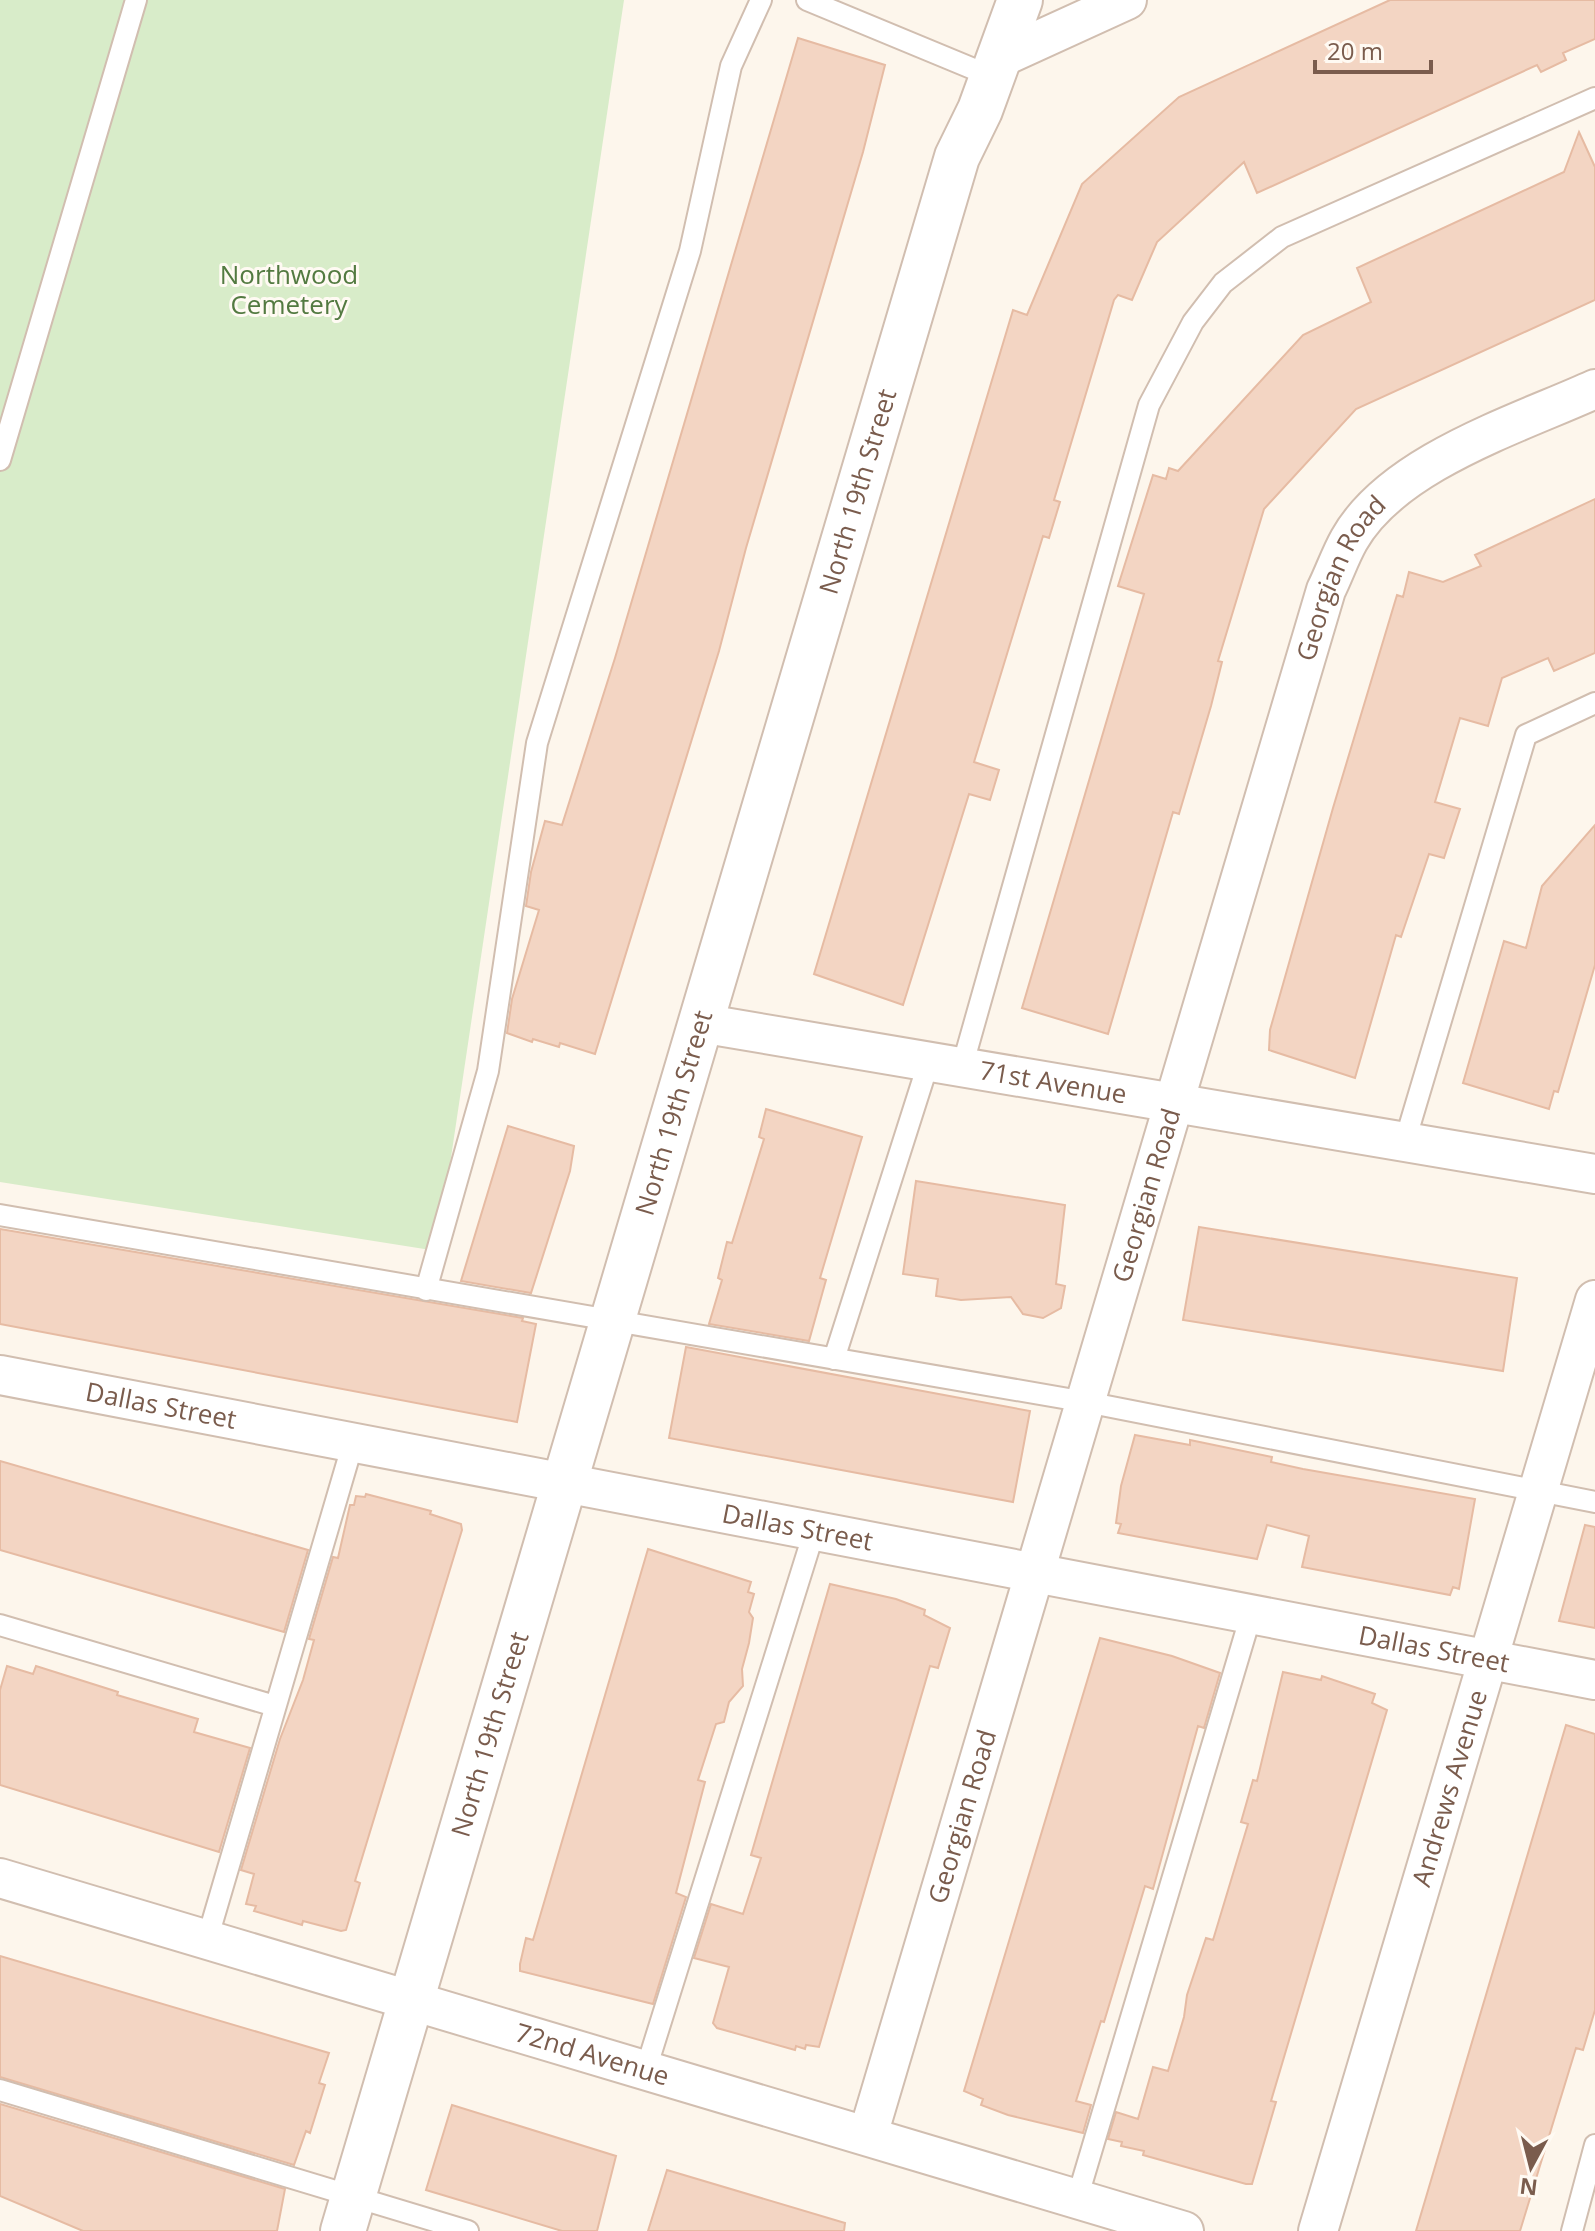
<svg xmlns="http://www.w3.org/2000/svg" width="1595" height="2231" font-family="'Open Sans',sans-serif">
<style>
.green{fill:#d8ecc9}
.building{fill:#f3d5c3;stroke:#e6bba3;stroke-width:2}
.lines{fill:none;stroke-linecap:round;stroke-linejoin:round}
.service-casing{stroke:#d1beb0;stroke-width:24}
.minor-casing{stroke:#d1beb0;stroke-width:42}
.tertiary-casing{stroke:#d1beb0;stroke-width:48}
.service{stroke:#fff;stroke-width:20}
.minor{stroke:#fff;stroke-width:38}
.tertiary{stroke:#fff;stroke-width:44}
.labels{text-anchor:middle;stroke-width:6;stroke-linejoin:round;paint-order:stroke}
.park-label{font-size:26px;fill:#537a41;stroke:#fffaf3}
.street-label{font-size:26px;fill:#7a5c4d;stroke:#fffaf3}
</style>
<rect width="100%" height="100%" fill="#fdf6ec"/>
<!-- green -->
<path class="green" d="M 0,0 L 624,0 L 437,1251 L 0,1182 Z"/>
<!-- building -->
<path class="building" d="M 1390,0 L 1595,0 L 1595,39 L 1563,53 L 1566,60 L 1541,72 L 1537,65 L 1257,193 L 1244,162 L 1157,242 L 1132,300 L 1118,295 L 1114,300 L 1054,500 L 1060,502 L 1049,538 L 1043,536 L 974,762 L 999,770 L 990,800 L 969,794 L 903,1005 L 814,974 L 1013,310 L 1027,315 L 1082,184 L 1179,97 Z
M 798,38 L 885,65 L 863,152 L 746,548 L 719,651 L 595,1054 L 560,1043 L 559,1047 L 533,1039 L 532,1042 L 507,1033 L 512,999 L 539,910 L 526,906 L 531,872 L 545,821 L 562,825 L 615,658 Z
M 1579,132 L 1595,167 L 1595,300 L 1356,409 L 1264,509 L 1218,661 L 1222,662 L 1211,706 L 1179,814 L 1173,812 L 1108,1034 L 1022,1008 L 1144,594 L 1118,586 L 1153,475 L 1166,479 L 1169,468 L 1178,471 L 1303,335 L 1371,302 L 1357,268 L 1564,172 Z
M 1595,499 L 1595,653 L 1554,671 L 1548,658 L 1502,678 L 1488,726 L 1460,718 L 1435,802 L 1460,809 L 1444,858 L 1429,854 L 1401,937 L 1396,935 L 1355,1078 L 1269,1050 L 1270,1030 L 1333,808 L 1397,595 L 1403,597 L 1409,572 L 1443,582 L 1481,566 L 1475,555 Z
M 1595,825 L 1595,965 L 1558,1092 L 1554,1091 L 1549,1109 L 1463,1083 L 1504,941 L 1526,948 L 1542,886 Z
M 766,1109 L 862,1137 L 820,1278 L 826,1280 L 809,1341 L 709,1324 L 722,1280 L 718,1278 L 727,1242 L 732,1243 L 764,1139 L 759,1137 Z
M 508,1126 L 574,1146 L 570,1171 L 531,1293 L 461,1281 Z
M 916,1181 L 1065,1205 L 1056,1284 L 1065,1286 L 1061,1308 L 1043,1318 L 1023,1314 L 1011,1297 L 961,1300 L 936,1296 L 938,1279 L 903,1274 Z
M 1199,1227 L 1517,1278 L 1503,1371 L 1183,1320 Z
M 0,1229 L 523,1318 L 522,1321 L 536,1324 L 517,1422 L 0,1324 Z
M 686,1347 L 1030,1411 L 1013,1502 L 669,1438 Z
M 1135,1435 L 1190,1445 L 1190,1440 L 1272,1457 L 1271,1462 L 1303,1469 L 1475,1499 L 1459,1589 L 1453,1587 L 1450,1595 L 1302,1567 L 1309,1536 L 1267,1525 L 1257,1559 L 1118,1533 L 1121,1524 L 1116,1523 L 1121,1486 Z
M 0,1461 L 308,1550 L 284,1632 L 0,1550 Z
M 366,1494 L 431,1511 L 430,1514 L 461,1524 L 462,1530 L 355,1881 L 360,1883 L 346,1930 L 341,1931 L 303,1921 L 302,1925 L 254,1911 L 256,1906 L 246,1904 L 254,1874 L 241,1870 L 280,1739 L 303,1680 L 314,1640 L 309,1639 L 333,1557 L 338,1558 L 350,1505 L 354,1505 L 356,1496 L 365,1497 Z
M 1585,1525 L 1595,1527 L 1595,1628 L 1559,1621 Z
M 648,1549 L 751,1582 L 748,1592 L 754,1594 L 749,1612 L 753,1618 L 749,1643 L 742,1669 L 743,1686 L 729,1702 L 724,1722 L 716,1724 L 698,1780 L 705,1782 L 676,1893 L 686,1897 L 653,2004 L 520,1971 L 520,1964 L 526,1938 L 533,1940 Z
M 830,1584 L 896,1599 L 925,1610 L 924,1615 L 950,1628 L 938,1668 L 930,1666 L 819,2047 L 806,2045 L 805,2049 L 796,2046 L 795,2050 L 717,2028 L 713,2023 L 729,1967 L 694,1958 L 711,1904 L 743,1914 L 761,1858 L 751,1855 Z
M 1100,1638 L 1172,1656 L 1220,1673 L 1204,1728 L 1198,1726 L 1153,1889 L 1145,1886 L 1104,2022 L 1101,2021 L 1076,2101 L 1091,2105 L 1083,2133 L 1008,2115 L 981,2105 L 983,2099 L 964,2091 Z
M 7,1666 L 33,1674 L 36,1666 L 118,1692 L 117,1695 L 198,1719 L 194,1732 L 250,1748 L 219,1852 L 0,1785 L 0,1690 Z
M 1283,1672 L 1321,1680 L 1322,1676 L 1375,1694 L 1372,1703 L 1387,1710 L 1271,2101 L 1276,2102 L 1252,2184 L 1246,2184 L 1143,2155 L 1144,2151 L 1121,2146 L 1122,2142 L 1108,2139 L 1116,2112 L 1138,2119 L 1153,2067 L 1168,2071 L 1184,2017 L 1187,1995 L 1206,1938 L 1213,1940 L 1248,1824 L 1241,1822 L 1253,1780 L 1257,1781 Z
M 1566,1725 L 1595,1734 L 1595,2010 L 1583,2050 L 1576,2048 L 1520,2231 L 1416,2231 Z
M 0,1956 L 329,2053 L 319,2083 L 325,2085 L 310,2133 L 306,2131 L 294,2165 L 0,2077 Z
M 0,2104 L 285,2189 L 277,2231 L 83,2231 L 0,2196 Z
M 452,2105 L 616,2156 L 597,2231 L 562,2231 L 426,2190 Z
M 667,2170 L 845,2223 L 844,2231 L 648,2231 Z"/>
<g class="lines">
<!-- service casing -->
<g class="service-casing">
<path id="service" d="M 807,0 L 993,77
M 0,460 L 136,0
M 962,1067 L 1149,405 L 1193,322 L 1223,283 L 1282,237 L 1595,98
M 1405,1141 L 1526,735 L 1595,703
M 0,1215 L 1086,1402 L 1595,1502
M 426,1290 L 488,1071 L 537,743 L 690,251 L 731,66 L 761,0
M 834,1359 L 929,1061
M 0,1625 L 275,1706
M 207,1940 L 353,1443
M 646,2069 L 814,1532
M 0,2090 L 468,2231
M 1077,2199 L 1251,1615
M 1572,2231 L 1595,2145"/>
</g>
<!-- minor casing -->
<g class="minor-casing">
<g id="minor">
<path d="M 1000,58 L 1127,0"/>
<path id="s1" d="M 700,1023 L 1595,1174"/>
<path id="s2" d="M 0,1375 L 1595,1680"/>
<path id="s3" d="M 0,1878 L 1184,2231"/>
<path id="s4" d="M 868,2135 L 1326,590 C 1334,574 1340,556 1349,540 C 1392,463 1518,424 1595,389"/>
<path id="s5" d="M 1318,2231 L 1595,1300"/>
</g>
</g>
<!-- tertiary casing -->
<g class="tertiary-casing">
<g id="tertiary">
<path id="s6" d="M 343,2231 L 957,157 L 980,110 L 1020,0"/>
</g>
</g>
<!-- service -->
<use href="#service" class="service"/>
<!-- minor -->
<use href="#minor" class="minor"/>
<!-- tertiary -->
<use href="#tertiary" class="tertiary"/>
</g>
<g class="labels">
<!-- park labels -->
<g class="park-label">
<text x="289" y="284">Northwood<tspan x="289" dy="30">Cemetery</tspan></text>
</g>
<!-- street labels -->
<g class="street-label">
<text dy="9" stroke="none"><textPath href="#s6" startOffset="1814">North 19th Street</textPath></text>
<text dy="9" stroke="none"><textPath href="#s4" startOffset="1628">Georgian Road</textPath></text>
<text dy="9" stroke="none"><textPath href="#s1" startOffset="358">71st Avenue</textPath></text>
<text dy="9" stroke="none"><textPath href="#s6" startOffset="1166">North 19th Street</textPath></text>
<text dy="9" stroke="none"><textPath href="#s4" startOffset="980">Georgian Road</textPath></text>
<text dy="9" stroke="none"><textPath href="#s2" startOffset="164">Dallas Street</textPath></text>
<text dy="9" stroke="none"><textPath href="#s2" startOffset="812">Dallas Street</textPath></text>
<text dy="9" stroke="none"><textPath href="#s2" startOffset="1460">Dallas Street</textPath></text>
<text dy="9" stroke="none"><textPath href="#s6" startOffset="518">North 19th Street</textPath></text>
<text dy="9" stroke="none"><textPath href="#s5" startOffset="462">Andrews Avenue</textPath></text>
<text dy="9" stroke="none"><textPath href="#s4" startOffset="332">Georgian Road</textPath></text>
<text dy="9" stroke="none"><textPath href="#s3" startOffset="618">72nd Avenue</textPath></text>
</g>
</g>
<!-- north arrow -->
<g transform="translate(1531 2167) rotate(187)" stroke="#fffaf3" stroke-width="6" paint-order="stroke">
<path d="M0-6L14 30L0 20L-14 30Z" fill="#7a5c4d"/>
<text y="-12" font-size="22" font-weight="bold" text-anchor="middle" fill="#7a5c4d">N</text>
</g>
<!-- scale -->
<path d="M1315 60v12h116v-12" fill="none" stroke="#7a5c4d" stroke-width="4"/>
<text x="1327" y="60" font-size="24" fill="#7a5c4d" stroke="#fffaf3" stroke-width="6" paint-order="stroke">20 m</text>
</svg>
